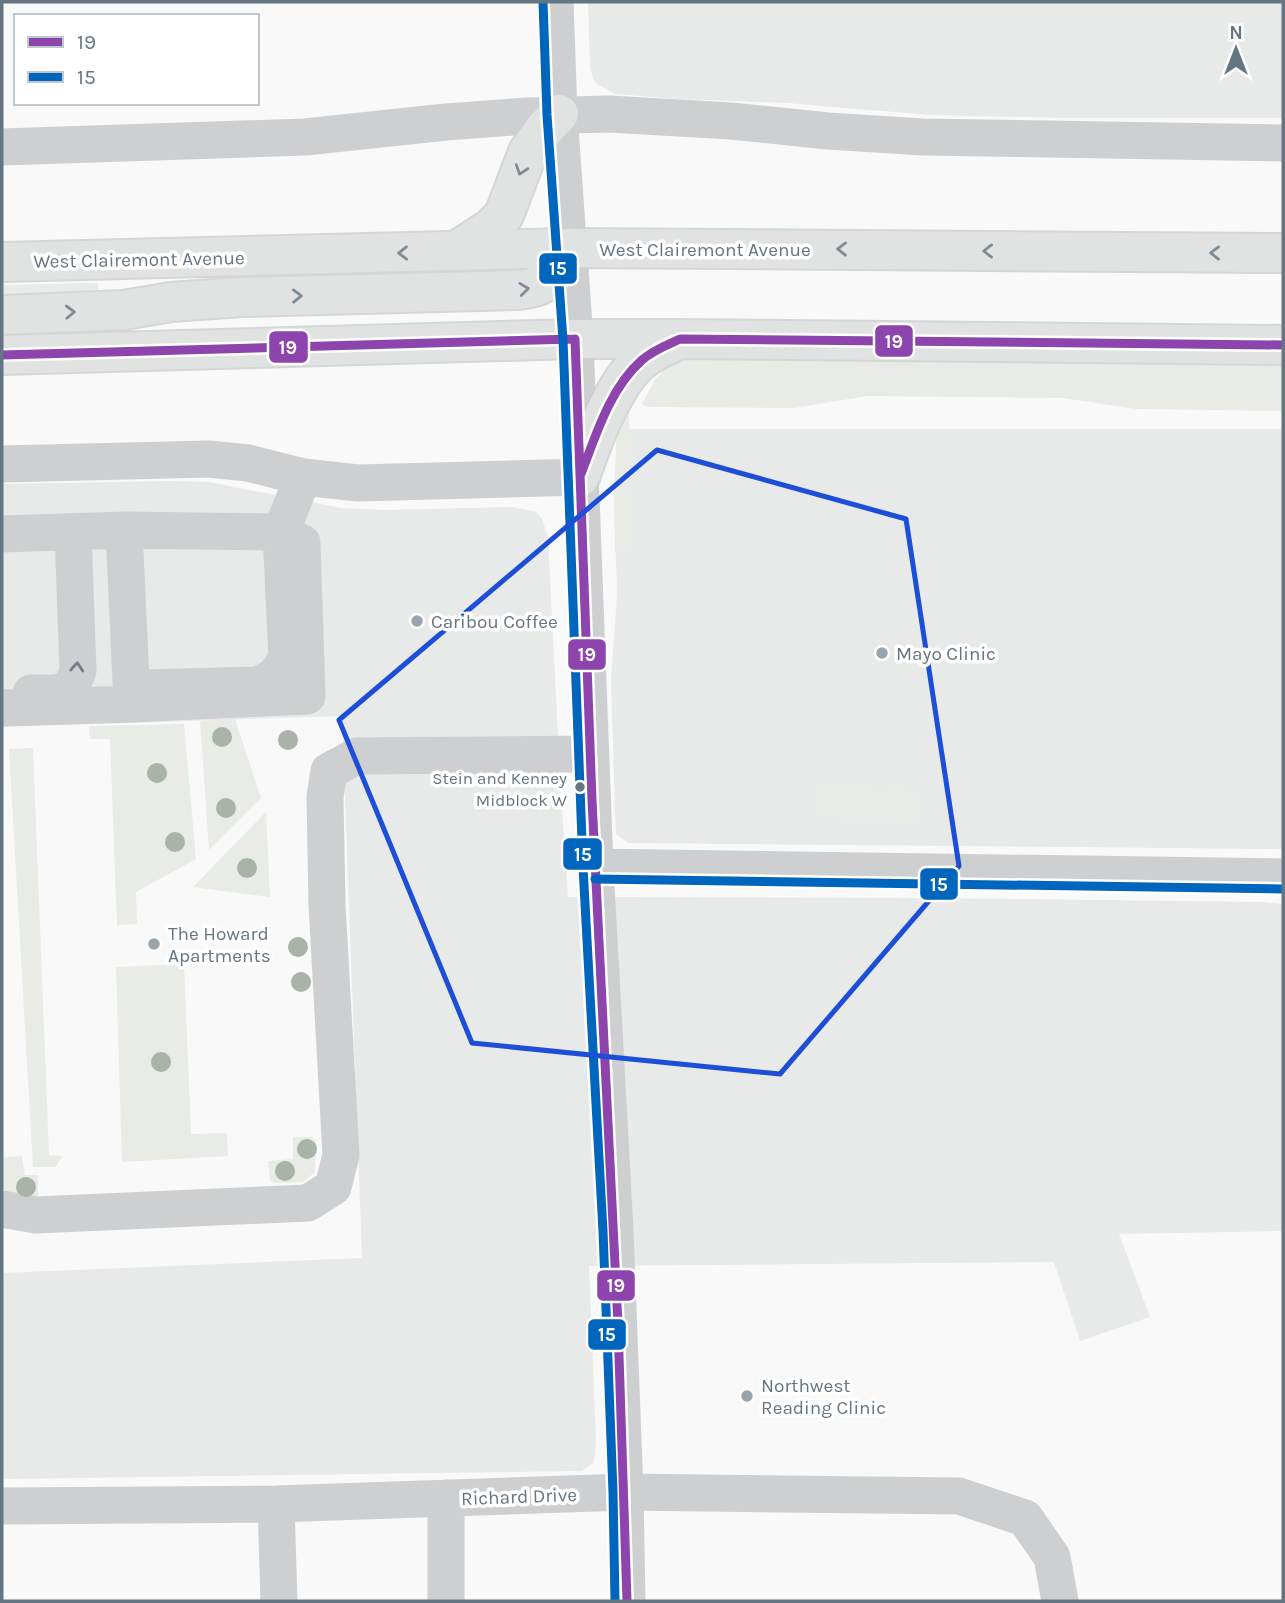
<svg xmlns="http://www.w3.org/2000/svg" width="1285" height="1603" font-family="Karla,sans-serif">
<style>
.built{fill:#e8e9e9}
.green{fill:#e8ebe6}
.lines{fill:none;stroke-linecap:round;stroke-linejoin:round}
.major-casing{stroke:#d5d6d7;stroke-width:42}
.minor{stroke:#cecfd0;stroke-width:37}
.major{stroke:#e1e2e2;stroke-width:38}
.bus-1-casing{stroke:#fff;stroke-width:14}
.bus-2-casing{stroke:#fff;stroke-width:14}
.bus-1{stroke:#8e44ad;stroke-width:9}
.bus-2{stroke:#0065bd;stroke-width:9}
.tree{fill:#a9b3a7}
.oneway{stroke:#7e8c96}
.oneway2{stroke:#707f8b}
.marked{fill:none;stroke:#1d4ed8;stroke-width:5;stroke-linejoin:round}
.poi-dot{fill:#99a4ac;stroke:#fff;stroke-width:2.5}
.bus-dot{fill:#657683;stroke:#fff;stroke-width:2.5}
.labels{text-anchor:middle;stroke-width:7;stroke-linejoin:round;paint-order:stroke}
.bus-label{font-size:17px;fill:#657683;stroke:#fff;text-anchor:end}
.street-label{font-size:19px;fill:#657683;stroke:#fff}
.poi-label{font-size:19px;fill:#657683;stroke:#fff;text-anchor:start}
.line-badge{stroke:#fff;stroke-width:2.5}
.badge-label{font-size:19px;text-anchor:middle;font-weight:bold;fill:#fff}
</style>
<rect width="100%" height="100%" fill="#f9f9f9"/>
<!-- built -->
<path class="built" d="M 588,2 L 1283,2 L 1283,118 L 1068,118 L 930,115 L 787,103 L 678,99 L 615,94 L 597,84 L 593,79 L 590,67 Z
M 617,429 L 1283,429 L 1283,849 L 628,843 L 616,834 L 615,814 L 611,680 L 617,594 L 614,497 Z
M 172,481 L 210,482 L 341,508 L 386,510 L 513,507 L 536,512 L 542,519 L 548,537 L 561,796 L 568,897 L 927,898 L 1263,902 L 1283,904 L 1283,1231 L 1119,1234 L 1150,1317 L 1080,1341 L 1054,1262 L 589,1266 L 596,1441 L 594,1463 L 581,1471 L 2,1479 L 2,1273 L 362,1258 L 342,716 L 2,727 L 2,484 Z"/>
<!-- green -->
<path class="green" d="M 98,283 L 99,300 L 2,302 L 2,285 Z
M 686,356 L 1283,361 L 1283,411 L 1136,409 L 1063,398 L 867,396 L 794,408 L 647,407 L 642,404 L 655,380 L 662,372 L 661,364 Z
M 645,383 L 629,413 L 632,551 L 615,552 L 614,497 L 617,429 L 622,403 Z
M 235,719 L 261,798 L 209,850 L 200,721 Z
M 184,724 L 196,859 L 136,892 L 137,924 L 117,925 L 110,739 L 90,739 L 89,726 Z
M 33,748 L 49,1155 L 63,1156 L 55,1167 L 33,1167 L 9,749 Z
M 814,782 L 866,783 L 868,794 L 883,794 L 889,788 L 906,789 L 905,795 L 921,796 L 918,823 L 816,817 Z
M 266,812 L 270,897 L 193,887 Z
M 184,964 L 191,1134 L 227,1133 L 228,1156 L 122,1162 L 116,967 Z
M 293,1137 L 311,1137 L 316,1140 L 315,1172 L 303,1182 L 273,1183 L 270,1180 L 268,1161 L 293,1159 Z
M 22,1156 L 25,1175 L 38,1175 L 38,1196 L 35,1199 L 8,1195 L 2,1187 L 2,1160 L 5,1157 Z"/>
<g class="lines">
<!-- major casing -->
<g class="major-casing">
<path id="major" d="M 456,251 L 490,229 L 504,215 L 528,152 L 545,128 L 559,114
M 2,262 L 569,248 L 1283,253
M 2,315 L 124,310 L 171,302 L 241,297 L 518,290 C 553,286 552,276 569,248
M 2,355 L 575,339 L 680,339 L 1283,345
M 580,477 C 592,443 611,389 637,364 C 649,352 665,346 680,339"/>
</g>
<!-- minor -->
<path class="minor" d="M 555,2 L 559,114 L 575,339 L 595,867 L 615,1230 L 625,1492 L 627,1601
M 2,147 L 305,137 L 446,122 L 527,116 L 609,114 L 731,121 L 828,131 L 923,137 L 1283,143
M 2,464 L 209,459 L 248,463 L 303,477 L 358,483 L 580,477
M 124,530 L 132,704
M 2,534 L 124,530 L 281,532 L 303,477
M 31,693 C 55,692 69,698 78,671 L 73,532
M 2,708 L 132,704 L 307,696 L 302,543 L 281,532 L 287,658 L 275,676 L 258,685 L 144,688 L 132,704
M 595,867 L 1283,877
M 2,1209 L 36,1215 L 308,1203 L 333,1187 L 341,1155 L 327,905 L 325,797 L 329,771 L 357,756 L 590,754
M 446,1498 L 446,1601
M 276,1504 L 279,1601
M 2,1506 L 276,1504 L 625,1492 L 959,1496 L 1025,1518 L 1052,1557 L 1060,1601"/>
<!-- major -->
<use href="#major" class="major"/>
<!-- bus-1 casing -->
<g class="bus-1-casing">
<path id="bus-1" d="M 575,339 L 592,800 L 618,1325 L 627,1601
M 2,355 L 575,339
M 581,474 C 596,435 610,388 642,360 C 653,350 667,345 680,339 L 1283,345"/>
</g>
<!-- bus-2 casing -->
<g class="bus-2-casing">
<path id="bus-2" d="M 543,2 L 547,115 L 563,340 L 583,867 L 603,1231 L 613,1492 L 615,1601
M 595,879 L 1283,889"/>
</g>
<!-- bus-1 -->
<use href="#bus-1" class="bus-1"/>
<!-- bus-2 -->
<use href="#bus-2" class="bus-2"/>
</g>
<!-- trees -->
<g class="tree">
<circle cx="222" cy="737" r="10"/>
<circle cx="288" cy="740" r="10"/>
<circle cx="157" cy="773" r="10"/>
<circle cx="226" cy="808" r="10"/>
<circle cx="175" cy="842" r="10"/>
<circle cx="247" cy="868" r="10"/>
<circle cx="298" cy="947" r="10"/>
<circle cx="301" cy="982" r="10"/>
<circle cx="161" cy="1062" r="10"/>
<circle cx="307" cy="1149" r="10"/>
<circle cx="285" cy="1171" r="10"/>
<circle cx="26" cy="1187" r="10"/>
</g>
<!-- one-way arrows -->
<defs><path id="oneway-chevron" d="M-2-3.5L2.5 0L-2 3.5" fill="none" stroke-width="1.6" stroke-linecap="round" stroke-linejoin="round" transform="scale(1.75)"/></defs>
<g class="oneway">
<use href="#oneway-chevron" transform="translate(521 170) rotate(109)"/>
<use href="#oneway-chevron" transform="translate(842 249) rotate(-179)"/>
<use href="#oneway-chevron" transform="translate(988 251) rotate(-180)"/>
<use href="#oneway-chevron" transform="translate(403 253) rotate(179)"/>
<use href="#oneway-chevron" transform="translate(1215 253) rotate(-179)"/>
<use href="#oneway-chevron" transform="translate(524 289) rotate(-7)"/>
<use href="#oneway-chevron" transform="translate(297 296) rotate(-1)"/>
<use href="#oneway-chevron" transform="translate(70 312) rotate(-2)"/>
</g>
<use class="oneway2" href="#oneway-chevron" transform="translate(77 667) rotate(-85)"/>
<!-- marked area -->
<path class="marked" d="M 657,450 L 906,519 L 959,866 L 780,1074 L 472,1043 L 339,720 Z"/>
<!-- markers -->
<g class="poi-dot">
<circle cx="417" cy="621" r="7"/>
<circle cx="882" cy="653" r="7"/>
<circle cx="154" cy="944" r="7"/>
<circle cx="747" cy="1396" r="7"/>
</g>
<circle class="bus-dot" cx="580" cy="787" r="6"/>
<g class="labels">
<!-- bus labels -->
<g class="bus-label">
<text x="567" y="784">Stein and Kenney<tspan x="567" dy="22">Midblock W</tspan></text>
</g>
<!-- street labels -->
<g class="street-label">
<text x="705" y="256">West Clairemont Avenue</text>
<text transform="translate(139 259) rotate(-1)" y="7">West Clairemont Avenue</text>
<text transform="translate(519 1496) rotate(-2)" y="7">Richard Drive</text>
</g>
<!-- poi labels -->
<g class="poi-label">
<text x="431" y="628">Caribou Coffee</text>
<text x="896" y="660">Mayo Clinic</text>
<text x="168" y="940">The Howard<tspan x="168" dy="22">Apartments</tspan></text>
<text x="761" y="1392">Northwest<tspan x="761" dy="22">Reading Clinic</tspan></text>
</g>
</g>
<g class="line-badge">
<rect x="538" y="252" width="40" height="33" rx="7" fill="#0065bd"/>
<rect x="874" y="324" width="40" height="34" rx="7" fill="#8e44ad"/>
<rect x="268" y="330" width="41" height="34" rx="7" fill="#8e44ad"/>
<rect x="567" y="638" width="40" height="33" rx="7" fill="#8e44ad"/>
<rect x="562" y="837" width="41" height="34" rx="7" fill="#0065bd"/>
<rect x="919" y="867" width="40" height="34" rx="7" fill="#0065bd"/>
<rect x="596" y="1269" width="40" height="33" rx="7" fill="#8e44ad"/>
<rect x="587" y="1318" width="40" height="33" rx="7" fill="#0065bd"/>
</g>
<g class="badge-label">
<text x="558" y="275">15</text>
<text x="894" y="348">19</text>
<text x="288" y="354">19</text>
<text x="587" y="661">19</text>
<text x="583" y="861">15</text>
<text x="939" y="891">15</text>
<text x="616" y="1292">19</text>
<text x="607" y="1341">15</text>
</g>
<!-- border -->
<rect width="1285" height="1603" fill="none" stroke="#657683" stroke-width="7"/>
<!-- legend -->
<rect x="14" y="14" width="245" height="91" fill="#ffffff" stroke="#c1c8cd" stroke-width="2"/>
<rect x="28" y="37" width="35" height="10" fill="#8e44ad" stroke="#c1c8cd" stroke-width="2"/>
<text x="77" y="49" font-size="21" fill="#657683">19</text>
<rect x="28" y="72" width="35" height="10" fill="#0065bd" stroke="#c1c8cd" stroke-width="2"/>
<text x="77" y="84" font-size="21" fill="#657683">15</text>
<!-- north arrow -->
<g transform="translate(1236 49)" stroke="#ffffff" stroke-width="5" paint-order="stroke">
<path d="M0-5L12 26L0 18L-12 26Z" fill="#657683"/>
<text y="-10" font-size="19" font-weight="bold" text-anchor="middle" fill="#657683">N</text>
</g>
</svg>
